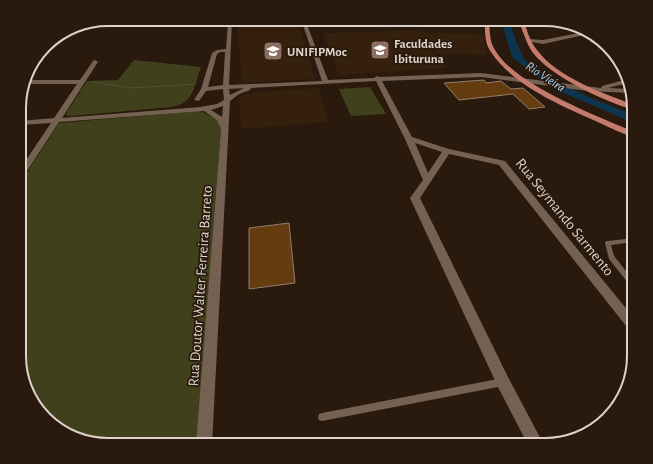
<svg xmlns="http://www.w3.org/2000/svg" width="653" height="464" font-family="'Alegreya Sans',sans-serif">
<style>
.built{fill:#35200e}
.green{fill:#40411c}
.water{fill:#0d3550}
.building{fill:#653c0f;stroke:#917e6e}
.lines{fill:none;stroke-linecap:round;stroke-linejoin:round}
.path{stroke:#67594e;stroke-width:1;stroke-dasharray:1.5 1.5;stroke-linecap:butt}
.service{fill:#746152;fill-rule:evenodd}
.minor{fill:#746152;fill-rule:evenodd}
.primary{fill:#c47a6c;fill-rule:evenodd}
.labels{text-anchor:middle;stroke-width:3.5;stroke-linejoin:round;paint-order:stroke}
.far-poi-label{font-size:13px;font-weight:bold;fill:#ddd2ca;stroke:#291a0d;text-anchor:start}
.far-water-label{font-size:13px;font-style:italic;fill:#a5d0f2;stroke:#291a0d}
.street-label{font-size:15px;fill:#ddd2ca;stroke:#291a0d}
.rim{fill:none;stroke:#ddd2ca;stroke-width:2}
</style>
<rect width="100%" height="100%" fill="#291a0d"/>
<!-- built -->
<path class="built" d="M 237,22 L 298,22 L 315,79 L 242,83 Z
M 421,30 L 422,32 L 482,34 L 488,55 L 436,53 L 422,33 L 425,44 L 446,68 L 339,75 L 323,33 Z
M 319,88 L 328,122 L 241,129 L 239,100 L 244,95 L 254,92 Z"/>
<!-- green -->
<path class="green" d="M 134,60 L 201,67 C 194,86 194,104 171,107 L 71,116 L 65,115 L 87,81 L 118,80 Z
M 370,87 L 386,114 L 351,116 L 339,89 Z
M 200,111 L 217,119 L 221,126 L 197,445 L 103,445 L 54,426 L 31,400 L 20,367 L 20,183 L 59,123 Z"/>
<!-- water -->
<path class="water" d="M 501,20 L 509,20 L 518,46 L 525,60 L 554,80 L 591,98 L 634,115 L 634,123 L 552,88 L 512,57 Z"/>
<!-- building -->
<path class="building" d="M 484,80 L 486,83 L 501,81 L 511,89 L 523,88 L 545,107 L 529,109 L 513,94 L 459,100 L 444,83 Z
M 289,223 L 295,283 L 249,289 L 249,228 Z"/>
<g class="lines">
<!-- path -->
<path class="path" d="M 92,82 L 132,88 L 197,84"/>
<!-- service -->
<path class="service" d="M 634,238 L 634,242 L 611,245 L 614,256 L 634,281 L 634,289 L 632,288 L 609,259 L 605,243 L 606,241 L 608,241 Z
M 503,378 L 506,379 L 507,382 L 506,385 L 503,386 L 322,421 L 319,420 L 318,417 L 319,414 L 322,413 Z"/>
<!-- minor -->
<path class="minor" d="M 228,22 L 232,22 L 229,85 L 322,81 L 302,22 L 306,22 L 328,80 L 374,78 L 377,76 L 380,77 L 481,73 L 601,88 L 602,86 L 628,79 L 628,83 L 608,88 L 630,89 L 631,93 L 588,91 L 481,77 L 382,81 L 412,137 L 449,149 L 505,161 L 634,318 L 634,332 L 630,331 L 499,165 L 449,154 L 420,198 L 508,377 L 544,445 L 528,445 L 498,387 L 410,198 L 423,180 L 405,139 L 376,81 L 251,88 L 250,90 L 239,94 L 230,101 L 212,445 L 196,445 L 221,129 L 217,120 L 204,111 L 59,122 L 23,177 L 20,178 L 20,169 L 51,123 L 20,125 L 20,121 L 54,118 L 77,84 L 25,84 L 25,80 L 80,80 L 93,61 L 95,60 L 98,62 L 62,118 L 200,107 L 217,104 L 224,100 L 223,89 L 206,91 L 199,101 L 194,100 L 201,89 L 212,53 L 217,50 L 226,49 ZM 220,52 L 225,52 L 223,85 L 208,87 L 217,54 ZM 244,88 L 230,95 L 229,89 ZM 223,106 L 222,117 L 211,110 ZM 415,143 L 442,152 L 428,173 Z
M 584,32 L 589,34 L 543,44 L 526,41 L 529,39 L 543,40 Z"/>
<!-- primary -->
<path class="primary" d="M 518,19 L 523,19 C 527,30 530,42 537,50 C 558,78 603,93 634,105 L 634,110 C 605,102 552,77 533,53 C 526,43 523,31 518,19 Z
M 485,20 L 489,20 C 490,30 489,41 495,50 C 515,85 597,116 634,132 L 634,137 C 622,134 611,128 600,123 C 564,107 513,86 491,52 C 484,43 485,30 485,20 Z"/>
</g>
<!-- icons -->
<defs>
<g id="university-square" transform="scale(1)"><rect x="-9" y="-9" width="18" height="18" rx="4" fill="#8d6e63" stroke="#291a0d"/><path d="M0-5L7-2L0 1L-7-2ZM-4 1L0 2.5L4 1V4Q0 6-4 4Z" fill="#fff"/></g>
</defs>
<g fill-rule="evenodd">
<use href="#university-square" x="380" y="50"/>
<use href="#university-square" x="273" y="51"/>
</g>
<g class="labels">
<!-- far-poi labels -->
<g class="far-poi-label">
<text x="394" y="48">Faculdades<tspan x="394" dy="15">Ibituruna</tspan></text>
<text x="287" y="56">UNIFIPMoc</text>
</g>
<!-- far-water labels -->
<g class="far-water-label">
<text transform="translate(546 76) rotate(33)" y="5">Rio Vieira</text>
</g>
<!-- street labels -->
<g class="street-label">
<text transform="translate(565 217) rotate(51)" y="5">Rua Seymando Sarmento</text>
<text transform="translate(200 286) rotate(-86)" y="5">Rua Doutor Walter Ferreira Barreto</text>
</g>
</g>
<!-- crop -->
<path d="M0 0H653V464H0ZM108 26H545A82 82 0 0 1 627 108V356A82 82 0 0 1 545 438H108A82 82 0 0 1 26 356V108A82 82 0 0 1 108 26Z" fill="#291a0d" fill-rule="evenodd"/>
<path class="rim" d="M108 26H545A82 82 0 0 1 627 108V356A82 82 0 0 1 545 438H108A82 82 0 0 1 26 356V108A82 82 0 0 1 108 26Z"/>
</svg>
